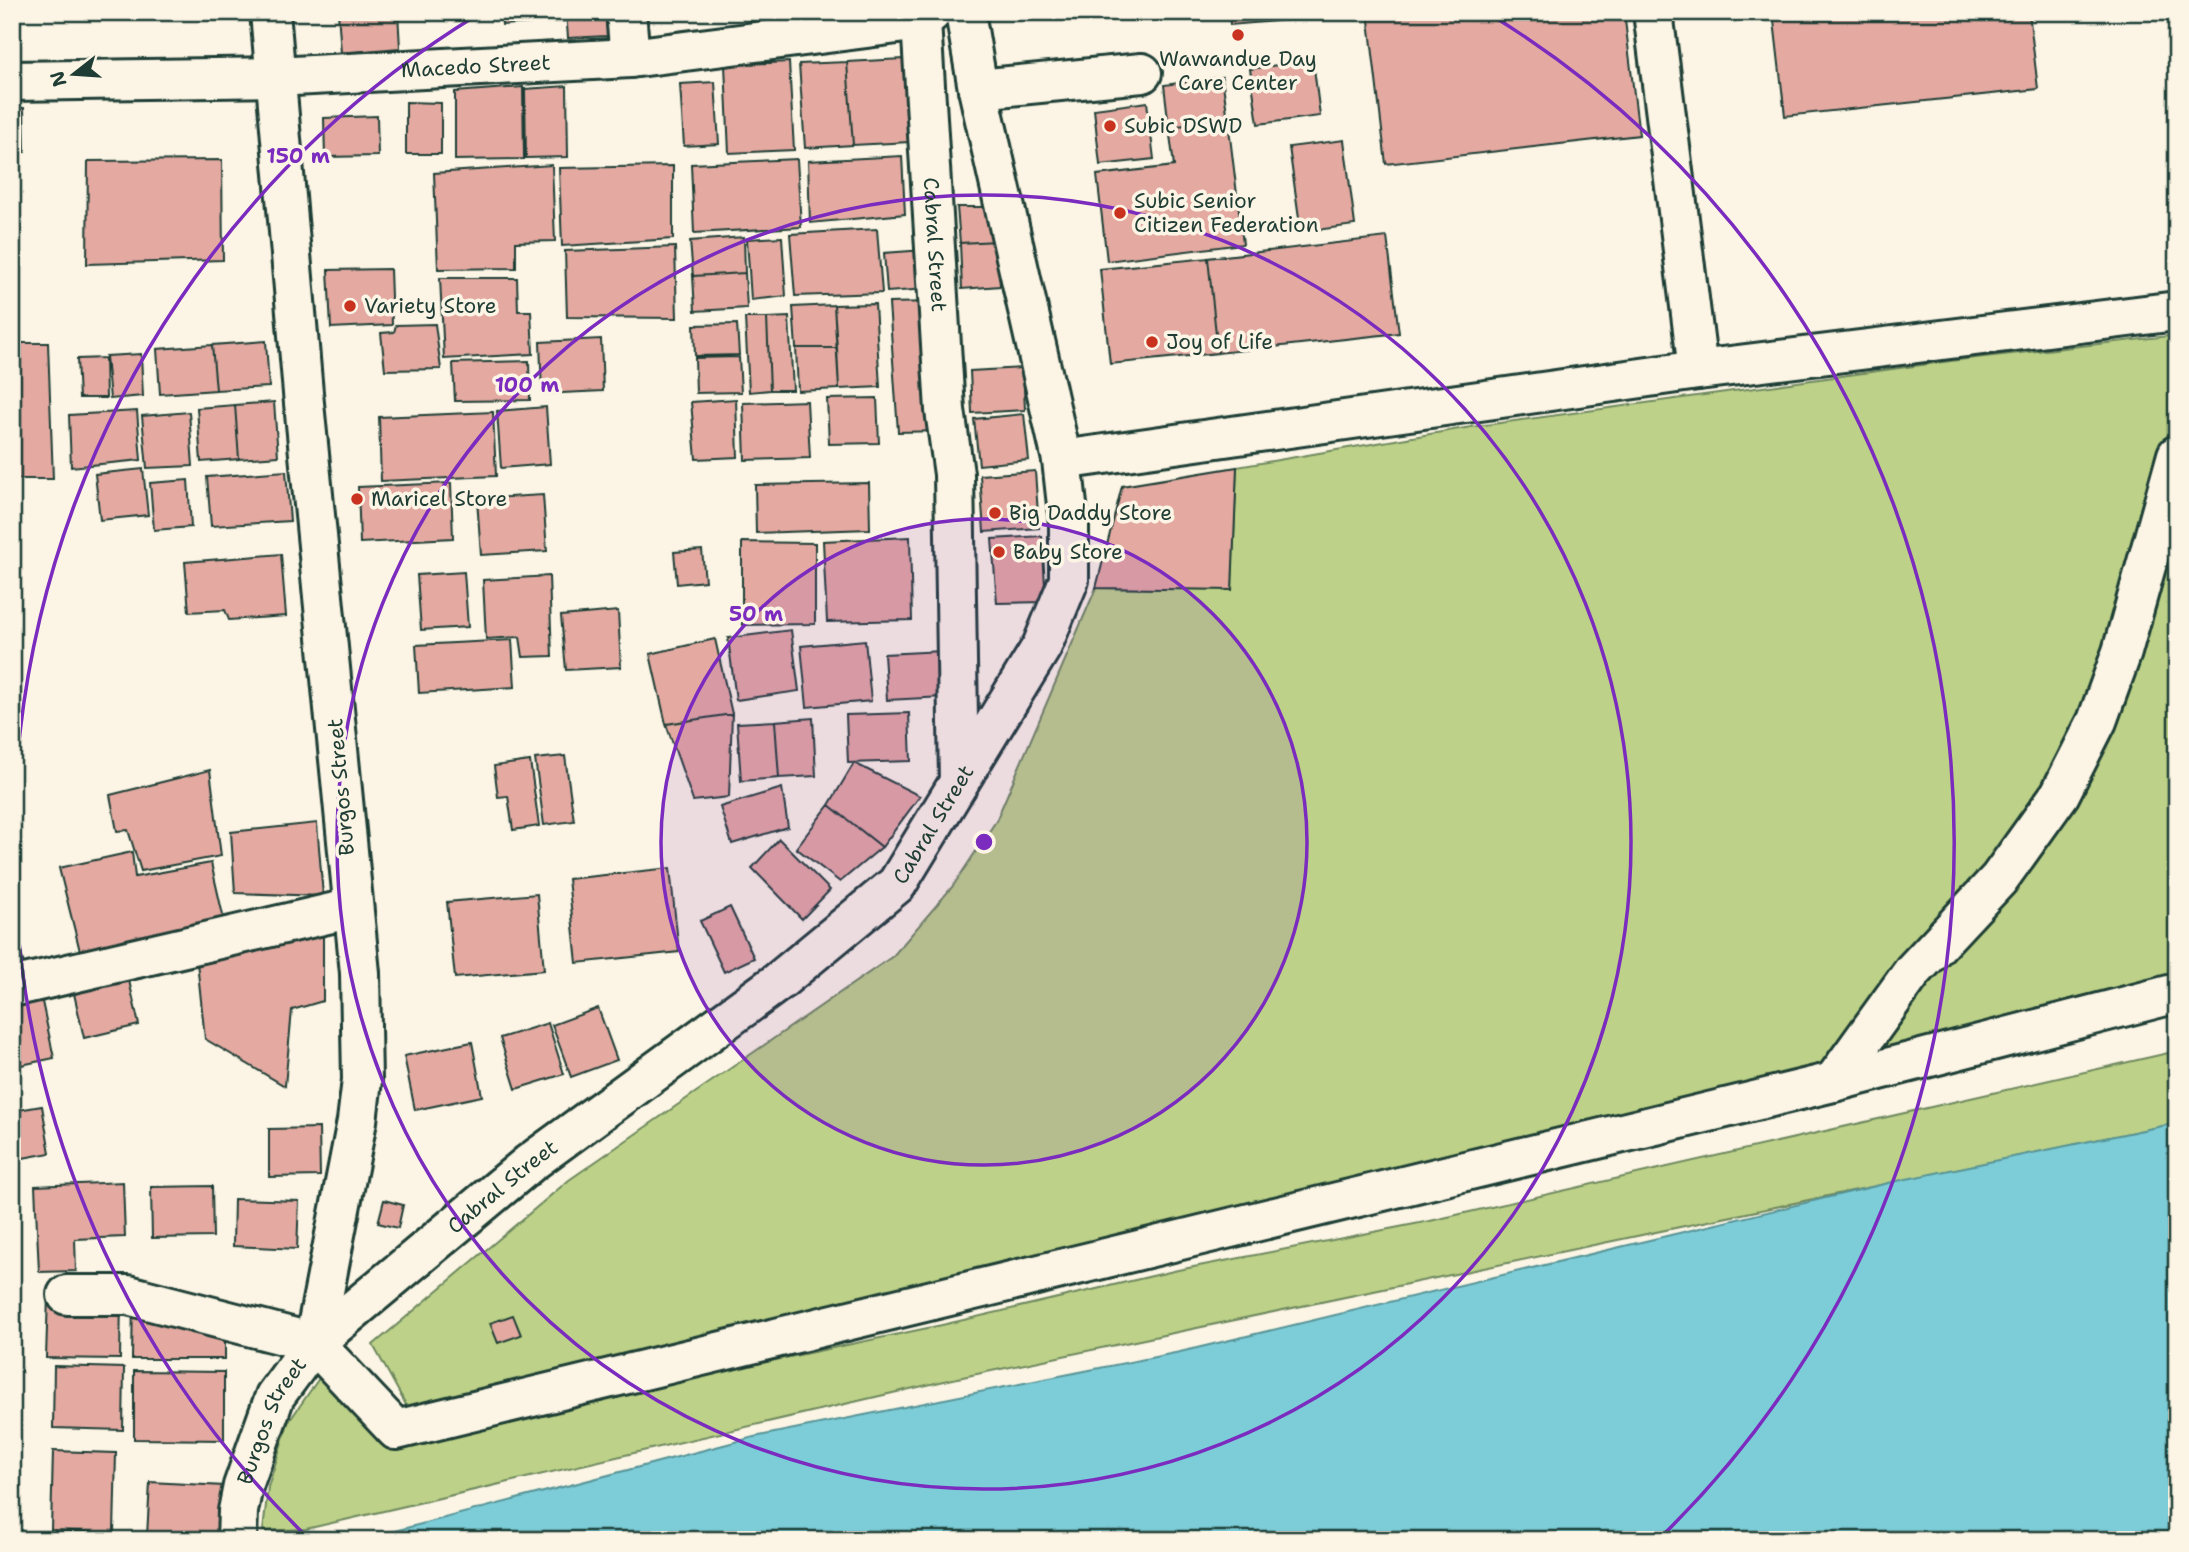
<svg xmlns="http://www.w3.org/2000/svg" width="2189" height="1552" font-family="'Shantell Sans',sans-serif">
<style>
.green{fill:#bdd288;stroke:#6e885e;stroke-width:2}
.water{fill:#7dcdd8;stroke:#579396;stroke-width:2}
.building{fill:#e4aaa2;stroke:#1f3d34;stroke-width:2}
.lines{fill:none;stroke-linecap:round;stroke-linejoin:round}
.minor-casing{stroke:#1f3d34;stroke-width:44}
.minor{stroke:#fcf5e5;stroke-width:38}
.ring{fill:none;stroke:#7b2cbf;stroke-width:3.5}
.poi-dot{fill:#c8321e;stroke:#fcf5e5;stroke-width:2.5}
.labels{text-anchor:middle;stroke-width:7;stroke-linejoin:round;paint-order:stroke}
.poi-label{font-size:21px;fill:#1f3d34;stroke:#fcf5e5;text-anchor:start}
.street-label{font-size:21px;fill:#1f3d34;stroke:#fcf5e5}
.centre{fill:#7b2cbf;stroke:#fcf5e5;stroke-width:3.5}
.ring-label{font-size:21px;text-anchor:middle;font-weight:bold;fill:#7b2cbf;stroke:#fcf5e5;stroke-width:7;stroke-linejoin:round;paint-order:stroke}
</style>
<rect width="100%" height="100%" fill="#fcf5e5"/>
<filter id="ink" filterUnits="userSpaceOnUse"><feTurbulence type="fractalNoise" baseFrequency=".0143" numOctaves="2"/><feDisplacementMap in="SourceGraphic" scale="14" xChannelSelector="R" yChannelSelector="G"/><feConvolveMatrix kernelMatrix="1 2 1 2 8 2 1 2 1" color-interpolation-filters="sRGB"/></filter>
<g filter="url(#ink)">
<!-- green -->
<path class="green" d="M 2177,335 L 2177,979 L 410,1412 L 373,1345 L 569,1180 L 893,956 L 953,886 L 996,821 L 1096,588 L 1232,589 L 1237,467 L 1471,427 L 1958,360 Z
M 2177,1051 L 2177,1123 L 953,1379 L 306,1529 L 263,1531 L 268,1487 L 288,1423 L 322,1374 L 395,1447 L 690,1378 L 942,1325 L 1178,1270 L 1430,1221 Z"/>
<!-- water -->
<path class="water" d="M 2177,1123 L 2177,1540 L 360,1540 L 754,1437 L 1180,1352 L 1897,1181 Z"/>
<!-- building -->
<path class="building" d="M 338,12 L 398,12 L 400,48 L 341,53 Z
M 501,12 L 563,12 L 564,21 L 502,25 Z
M 566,12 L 606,12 L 607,36 L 568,38 Z
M 1090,12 L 1146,12 L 1146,18 L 1091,22 Z
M 1229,12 L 1323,12 L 1324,17 L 1230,25 Z
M 1368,12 L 1624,12 L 1639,135 L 1386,164 Z
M 1773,12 L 2029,12 L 2038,89 L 1785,116 Z
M 903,59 L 910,142 L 853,145 L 847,62 Z
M 1313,60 L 1320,116 L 1258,124 L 1250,69 Z
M 789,62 L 794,150 L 729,153 L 725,65 Z
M 847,62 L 853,145 L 805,148 L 799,64 Z
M 1222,77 L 1228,120 L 1169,127 L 1164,85 Z
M 715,82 L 719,144 L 684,146 L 680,84 Z
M 567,86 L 568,157 L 526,158 L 525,89 Z
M 523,87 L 524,159 L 455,160 L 455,92 Z
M 406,102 L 441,103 L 441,154 L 406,154 Z
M 1147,102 L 1154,159 L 1100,165 L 1094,109 Z
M 12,108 L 24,108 L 25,152 L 12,152 Z
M 377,116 L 378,156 L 325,157 L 324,118 Z
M 1228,120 L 1243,244 L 1107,261 L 1097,175 L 1174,166 L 1169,127 Z
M 1344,140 L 1355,225 L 1301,232 L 1289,147 Z
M 902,156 L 905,214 L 810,223 L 808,161 Z
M 797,159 L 801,227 L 694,233 L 691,164 Z
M 222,160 L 223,260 L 87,264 L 88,161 Z
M 552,165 L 555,241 L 516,242 L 516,268 L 438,269 L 434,173 Z
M 673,166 L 673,239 L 562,246 L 559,168 Z
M 957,207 L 995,207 L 997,241 L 960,243 Z
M 877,229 L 882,293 L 795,296 L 790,234 Z
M 744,237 L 745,273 L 693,276 L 690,241 Z
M 782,237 L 786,296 L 751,300 L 747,239 Z
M 1387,237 L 1399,333 L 1218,353 L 1208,258 Z
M 997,241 L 1000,286 L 962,289 L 960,243 Z
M 675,247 L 677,318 L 567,317 L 565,251 Z
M 924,250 L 927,289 L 887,292 L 884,253 Z
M 1208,258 L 1218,353 L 1110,364 L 1100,269 Z
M 390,269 L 392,325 L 331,328 L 328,270 Z
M 745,273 L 747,308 L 695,311 L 693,276 Z
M 440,278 L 517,278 L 518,311 L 531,311 L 533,354 L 444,359 Z
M 931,302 L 940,431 L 898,432 L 889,303 Z
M 875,304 L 880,387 L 839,389 L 834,305 Z
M 834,305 L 837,348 L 796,348 L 793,307 Z
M 789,317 L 793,390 L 770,390 L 767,318 Z
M 745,318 L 767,318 L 770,390 L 749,392 Z
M 435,324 L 441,369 L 385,370 L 381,333 L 394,332 L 396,325 Z
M 737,324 L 739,355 L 695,356 L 694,325 Z
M 601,339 L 603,391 L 542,394 L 540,342 Z
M 266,341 L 269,387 L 216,390 L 212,345 Z
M 12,343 L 48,343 L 53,479 L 12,479 Z
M 212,345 L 216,390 L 160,394 L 157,349 Z
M 796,348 L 837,348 L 839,389 L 798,391 Z
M 141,354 L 143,396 L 110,399 L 106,356 Z
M 739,357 L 741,392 L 696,393 L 695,358 Z
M 105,358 L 106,398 L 79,398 L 77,359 Z
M 529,361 L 530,400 L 455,401 L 453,363 Z
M 1023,368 L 1025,410 L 972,413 L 970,371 Z
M 877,398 L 879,443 L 829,444 L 827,399 Z
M 736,399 L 738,457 L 696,459 L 691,402 Z
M 807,401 L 810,458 L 745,460 L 743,403 Z
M 274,402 L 278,456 L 239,459 L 235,405 Z
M 235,405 L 239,459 L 201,462 L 197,408 Z
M 546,407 L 550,464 L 501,468 L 497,411 Z
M 137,411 L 141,460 L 71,467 L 69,415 Z
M 189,412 L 193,466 L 147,468 L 142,416 Z
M 493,412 L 496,476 L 381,481 L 379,417 Z
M 1024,414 L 1029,460 L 979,465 L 974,419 Z
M 1237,467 L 1232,590 L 1096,588 L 1122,486 Z
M 143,469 L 148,515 L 100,520 L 95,474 Z
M 286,471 L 290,521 L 211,526 L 207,477 Z
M 1035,471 L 1039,528 L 984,532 L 980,475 Z
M 188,480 L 191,527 L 154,530 L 150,483 Z
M 451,483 L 453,538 L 360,543 L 358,487 Z
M 869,483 L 870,529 L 756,533 L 755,485 Z
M 543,495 L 547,551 L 481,555 L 477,499 Z
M 1042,536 L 1046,602 L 997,603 L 992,539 Z
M 910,537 L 912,620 L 827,622 L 823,541 Z
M 742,542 L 815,543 L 815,624 L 742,625 Z
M 702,550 L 705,581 L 677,584 L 674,552 Z
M 281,554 L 286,616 L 229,620 L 225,610 L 189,612 L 185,562 Z
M 464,572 L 468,627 L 421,630 L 417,575 Z
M 549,576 L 552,656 L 523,657 L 520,637 L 486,639 L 483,580 Z
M 618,611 L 621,667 L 566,670 L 561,616 Z
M 791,630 L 799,691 L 736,700 L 728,638 Z
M 715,639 L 732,714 L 666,724 L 650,654 Z
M 512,640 L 515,687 L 419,693 L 416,645 Z
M 865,640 L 871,701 L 807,707 L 801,646 Z
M 942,651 L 944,697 L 887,700 L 884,654 Z
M 909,713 L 911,761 L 848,763 L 846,715 Z
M 732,714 L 729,797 L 693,801 L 666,724 Z
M 813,718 L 816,776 L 779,778 L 775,721 Z
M 775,721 L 779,778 L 741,781 L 737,723 Z
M 565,756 L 574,821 L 544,825 L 535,759 Z
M 530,761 L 539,826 L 513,830 L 508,796 L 498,797 L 494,766 Z
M 854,763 L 920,796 L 882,847 L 829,805 Z
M 210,770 L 221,856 L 141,871 L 128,830 L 117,831 L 110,795 Z
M 782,788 L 788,827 L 732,844 L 720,807 Z
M 829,805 L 882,847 L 840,882 L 796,848 Z
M 317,823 L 323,896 L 235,893 L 231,832 Z
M 779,839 L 830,890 L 802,919 L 752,868 Z
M 132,852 L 135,877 L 211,863 L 224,920 L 80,951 L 59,868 Z
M 670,868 L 679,952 L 577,963 L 568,879 Z
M 537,894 L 544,970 L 455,978 L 447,902 Z
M 730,907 L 754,958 L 724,972 L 700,921 Z
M 12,921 L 23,961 L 12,964 Z
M 323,936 L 323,1001 L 292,1010 L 285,1086 L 205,1039 L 197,962 Z
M 128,976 L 139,1025 L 84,1038 L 73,989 Z
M 41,997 L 54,1058 L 12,1067 L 12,1003 Z
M 598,1008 L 617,1060 L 571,1077 L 552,1025 Z
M 548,1023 L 564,1074 L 516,1089 L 500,1038 Z
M 472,1042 L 482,1096 L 415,1110 L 404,1056 Z
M 42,1106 L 50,1153 L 12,1160 L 12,1111 Z
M 319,1128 L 320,1176 L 269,1177 L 269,1129 Z
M 123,1182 L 125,1237 L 75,1239 L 76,1271 L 39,1272 L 35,1186 Z
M 212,1186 L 213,1237 L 152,1238 L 151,1187 Z
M 234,1199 L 299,1201 L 297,1249 L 233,1246 Z
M 384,1200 L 403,1205 L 398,1228 L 378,1223 Z
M 48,1295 L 121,1298 L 120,1359 L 46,1358 Z
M 133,1298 L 225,1299 L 225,1359 L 132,1359 Z
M 513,1315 L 521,1335 L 498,1343 L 490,1323 Z
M 54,1366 L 124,1368 L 123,1430 L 53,1428 Z
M 134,1371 L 224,1372 L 224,1440 L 134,1439 Z
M 53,1451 L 116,1453 L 114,1533 L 51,1530 Z
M 150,1482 L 224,1486 L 222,1540 L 147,1536 Z"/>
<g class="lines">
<!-- minor casing -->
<g class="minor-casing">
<g id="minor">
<path d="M 626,12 L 630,58"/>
<path d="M 1653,12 L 1698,370"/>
<path id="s1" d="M 921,21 L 945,410 L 954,474 L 959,782"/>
<path id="s2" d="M 12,81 L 275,77 L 630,58 L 921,21 L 932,12"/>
<path d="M 978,89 L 1142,73"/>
<path d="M 1062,460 L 1698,370 L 2177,311"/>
<path d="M 12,987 L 353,908"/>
<path d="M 1833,1082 L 1913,971 L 1999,879 L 2060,794 L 2097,721 L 2122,652 L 2177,455"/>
<path d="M 67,1295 L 128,1295 L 314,1343 L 396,1430 L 1833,1082 L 2177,993"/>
<path id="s3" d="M 314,1343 L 530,1163 L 778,982 L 897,884 L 1042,646 L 1069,580 L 1069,523 L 1062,460 L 978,89 L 965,12"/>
<path id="s4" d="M 237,1540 L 238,1511 L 243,1486 L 275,1396 L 314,1343 L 357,1121 L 362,1080 L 360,973 L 303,393 L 270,12"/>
</g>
</g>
<!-- minor -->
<use href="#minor" class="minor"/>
</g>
</g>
<!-- distance rings -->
<circle cx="984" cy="842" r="323" fill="#7b2cbf" fill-opacity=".12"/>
<g class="ring">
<circle cx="984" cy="842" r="323"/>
<circle cx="984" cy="842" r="647"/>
<path d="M304 1534A970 970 0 0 1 477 15M1491 15A970 970 0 0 1 1664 1534"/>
</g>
<!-- markers -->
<g class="poi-dot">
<circle cx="1238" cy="35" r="7"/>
<circle cx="1110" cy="126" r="7"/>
<circle cx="1120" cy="213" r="7"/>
<circle cx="350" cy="306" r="7"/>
<circle cx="1152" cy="342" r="7"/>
<circle cx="357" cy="499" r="7"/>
<circle cx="995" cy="513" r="7"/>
<circle cx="999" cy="552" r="7"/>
</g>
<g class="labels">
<!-- poi labels -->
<g class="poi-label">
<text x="1238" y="66" text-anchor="middle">Wawandue Day<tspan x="1238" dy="24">Care Center</tspan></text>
<text x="1124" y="133">Subic DSWD</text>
<text x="1134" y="208">Subic Senior<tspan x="1134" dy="24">Citizen Federation</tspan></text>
<text x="364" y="313">Variety Store</text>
<text x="1166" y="349">Joy of Life</text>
<text x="371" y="506">Maricel Store</text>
<text x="1009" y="520">Big Daddy Store</text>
<text x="1013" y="559">Baby Store</text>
</g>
<!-- street labels -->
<g class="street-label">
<text dy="7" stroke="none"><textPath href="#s2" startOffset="464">Macedo Street</textPath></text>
<text dy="7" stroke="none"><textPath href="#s1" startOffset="224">Cabral Street</textPath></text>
<text transform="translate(341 787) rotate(-95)" y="7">Burgos Street</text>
<text dy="7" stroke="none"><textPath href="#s3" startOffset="812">Cabral Street</textPath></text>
<text dy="7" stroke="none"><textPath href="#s3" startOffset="245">Cabral Street</textPath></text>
<text dy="7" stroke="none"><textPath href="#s4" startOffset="126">Burgos Street</textPath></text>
</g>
</g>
<circle cx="984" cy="842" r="10" class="centre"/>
<g class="ring-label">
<text x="298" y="163">150 m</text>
<text x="527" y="392">100 m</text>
<text x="756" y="621">50 m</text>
</g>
<!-- margin -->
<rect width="2189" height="1552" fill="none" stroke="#fcf5e5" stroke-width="42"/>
<rect x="21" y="21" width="2147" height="1510" fill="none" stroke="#1f3d34" stroke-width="2.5" filter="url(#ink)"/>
<!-- north arrow -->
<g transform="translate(74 74) rotate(253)" stroke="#fcf5e5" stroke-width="5" paint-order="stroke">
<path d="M0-5L12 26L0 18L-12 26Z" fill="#1f3d34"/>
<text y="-10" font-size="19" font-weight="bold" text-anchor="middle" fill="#1f3d34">N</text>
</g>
</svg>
